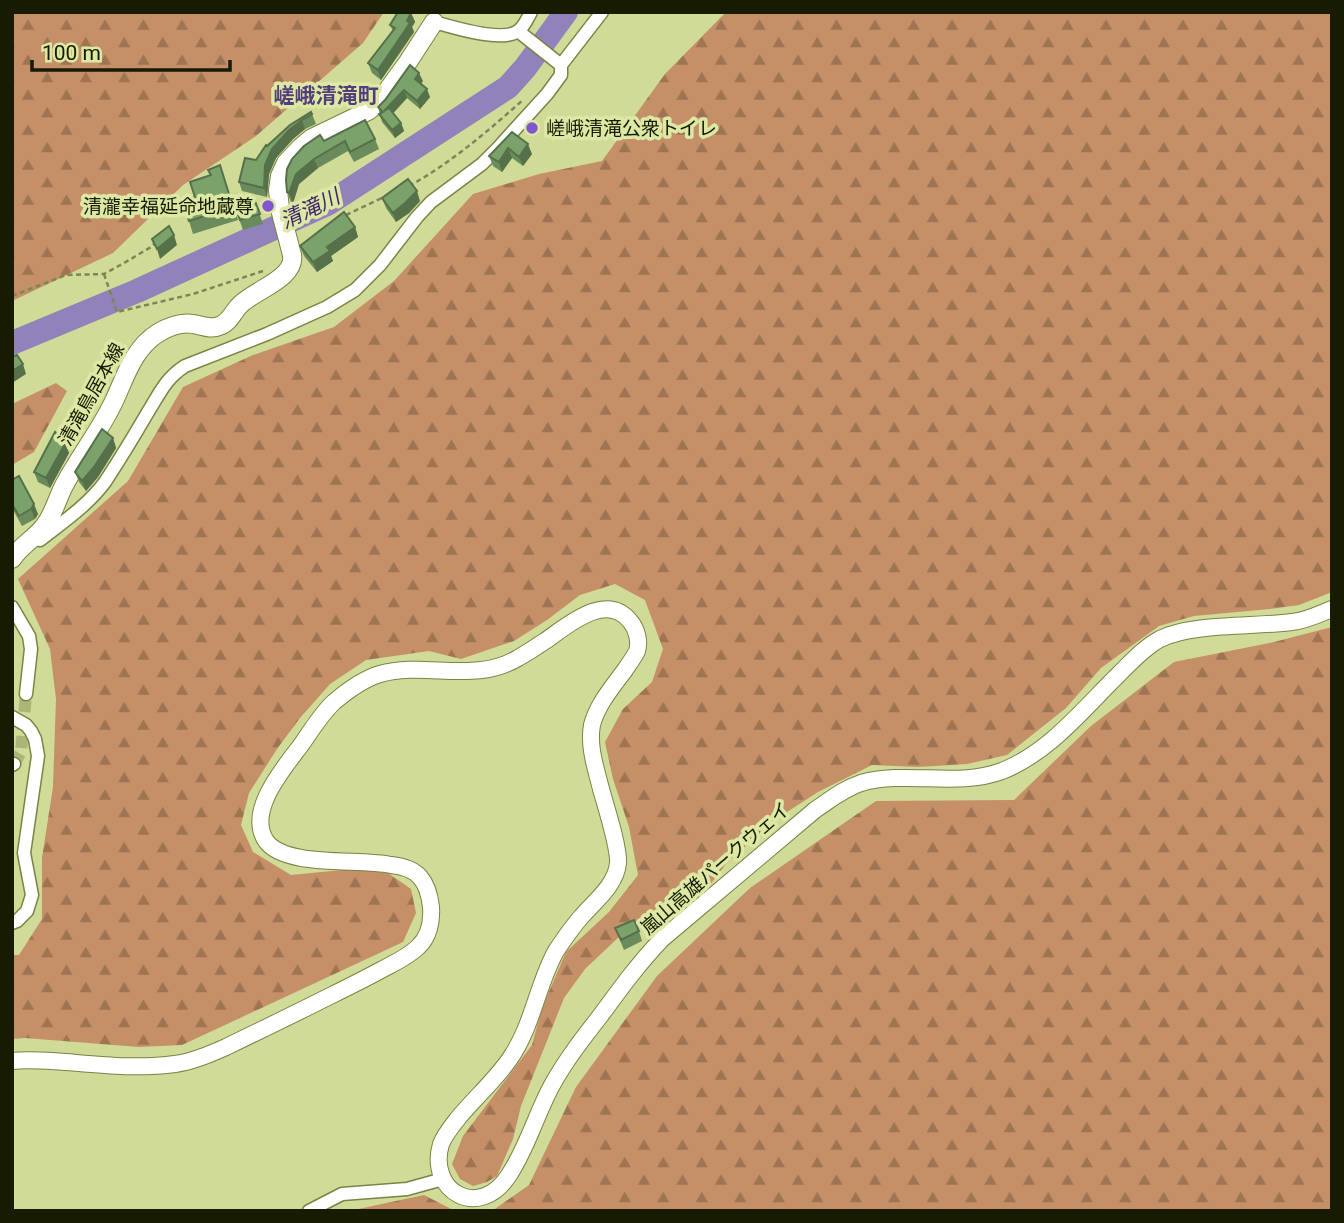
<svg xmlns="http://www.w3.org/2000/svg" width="1344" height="1223" font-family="Roboto,'Noto Sans JP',sans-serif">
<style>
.forest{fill:url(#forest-firs)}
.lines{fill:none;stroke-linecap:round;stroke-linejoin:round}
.river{stroke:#9282bb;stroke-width:24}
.minor-tunnel{stroke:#aab578;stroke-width:12;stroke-dasharray:12 6;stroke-linecap:butt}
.minor-casing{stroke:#7a8443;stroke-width:15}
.tertiary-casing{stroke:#7a8443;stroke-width:18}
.secondary-casing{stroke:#7a8443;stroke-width:20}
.path{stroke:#7e8655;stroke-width:2.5;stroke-dasharray:5 3.5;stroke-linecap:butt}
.minor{stroke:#fff;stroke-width:12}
.tertiary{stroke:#fff;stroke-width:16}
.secondary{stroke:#fff;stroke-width:18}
.secondary-bridge-casing{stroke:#7a8443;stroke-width:20;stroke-linecap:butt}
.secondary-bridge{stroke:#fff;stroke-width:18}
.wall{fill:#6a8b5b}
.shaded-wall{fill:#56714a}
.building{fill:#7ba26a;stroke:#56714a;stroke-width:2}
.poi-dot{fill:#8055ce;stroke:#dce8a3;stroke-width:2.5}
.labels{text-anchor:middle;stroke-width:7;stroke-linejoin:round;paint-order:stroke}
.poi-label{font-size:19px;fill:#171b02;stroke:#dce8a3;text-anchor:start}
.street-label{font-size:19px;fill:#171b02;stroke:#dce8a3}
.neighbourhood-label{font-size:21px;font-weight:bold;fill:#523e7b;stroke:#dce8a3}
.water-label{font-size:21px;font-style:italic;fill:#40276c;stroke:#dce8a3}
</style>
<defs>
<pattern id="forest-firs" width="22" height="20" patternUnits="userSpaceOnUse" patternTransform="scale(1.75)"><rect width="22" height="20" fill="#c58f67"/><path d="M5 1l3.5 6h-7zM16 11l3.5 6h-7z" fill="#9f7453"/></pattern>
</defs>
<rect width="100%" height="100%" fill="#cfdb96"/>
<!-- forest -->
<path class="forest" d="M 12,12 L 384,12 L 363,43 L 256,136 L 183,185 L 113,253 L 12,301 Z
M 726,12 L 1332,12 L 1332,592 L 1299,605 L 1270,609 L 1194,616 L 1159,626 L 1101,668 L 1066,708 L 1007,755 L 967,764 L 918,767 L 872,765 L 818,792 L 773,821 L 725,865 L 697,902 L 657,930 L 641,924 L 621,935 L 585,969 L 564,998 L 521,1106 L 513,1139 L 497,1176 L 487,1182 L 473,1186 L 460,1179 L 452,1164 L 463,1136 L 532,1045 L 542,1008 L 566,952 L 609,912 L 638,875 L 629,827 L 613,779 L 605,742 L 623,709 L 652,682 L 663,649 L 645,600 L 615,584 L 580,595 L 547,620 L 514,641 L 461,659 L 429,651 L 366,660 L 330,684 L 300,718 L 277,749 L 249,793 L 241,825 L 253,852 L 291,875 L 352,869 L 388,873 L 411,889 L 416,913 L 403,942 L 182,1045 L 139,1047 L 25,1038 L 12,1039 L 12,955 L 19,955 L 42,919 L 42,858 L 53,787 L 56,699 L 50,649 L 18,579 L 128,481 L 183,387 L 253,355 L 334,327 L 394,281 L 473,194 L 539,174 L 602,161 L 665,74 Z
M 56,383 L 67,391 L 34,452 L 12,465 L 12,404 Z
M 1332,627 L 1332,1211 L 492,1211 L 529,1185 L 576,1087 L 657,976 L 750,888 L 876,801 L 1014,800 L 1091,726 L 1174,662 L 1274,642 Z
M 424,1195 L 455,1211 L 349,1211 Z"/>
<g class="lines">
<!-- river -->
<path class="river" d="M 12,343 L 137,291 L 329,203 L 508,87 L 525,68 L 566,12"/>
<!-- minor-tunnel -->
<path class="minor-tunnel" d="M 14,764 L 21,752 L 26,694"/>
<!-- minor casing -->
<g class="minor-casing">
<path id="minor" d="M 434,22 C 452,27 502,43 518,31 C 524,27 527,19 531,12
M 518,31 L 561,65
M 40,540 C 63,522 88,505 105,482 C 120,459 134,436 148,412 C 160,393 165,379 185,366 L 267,334 L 327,307 L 355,290 L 380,265 L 417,217 L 431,202 L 482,164 L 498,148 L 547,94 L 561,75 L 561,65 L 602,12
M 12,607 L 29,636 L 31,649 L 26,694
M 12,717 L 26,725 L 31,731 L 35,739 L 38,756 L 24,853 L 32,895 L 27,911 L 17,921 L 12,923
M 12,765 L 14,764
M 309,1211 L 342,1194 L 407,1189 L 443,1179"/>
</g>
<!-- tertiary casing -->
<g class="tertiary-casing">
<path id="tertiary" d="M 12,1061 C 30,1059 48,1061 66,1062 C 102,1065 139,1069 175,1064 C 192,1062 210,1054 226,1047 C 255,1033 284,1019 314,1004 C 336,993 359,982 381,970 C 394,963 408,957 418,947 C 429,937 432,921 431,907 C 430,898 427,885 420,877 C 413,869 401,866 391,865 C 360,858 285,868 266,841 C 246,811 284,768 301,745 C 311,731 321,714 334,702 C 347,691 363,679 380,674 C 425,661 475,684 518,658 C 527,653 536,647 545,641 C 567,626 606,591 630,621 C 637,629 640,642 637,651 C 635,656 628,665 625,670 C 613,686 597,705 592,725 C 588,746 596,769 601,789 C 606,807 619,847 618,863 C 616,885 595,901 582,916 C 572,927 564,939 556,951 C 537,985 533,1026 509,1060 C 494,1081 475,1098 459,1117 C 452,1126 445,1134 441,1144 C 427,1192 480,1221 509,1175 C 527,1148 536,1115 551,1087 C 565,1061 583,1038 601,1015 C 620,989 639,963 662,939 L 815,810 C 830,800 843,789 861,783 C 907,770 956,788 1002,771 C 1050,752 1084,708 1120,673 C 1132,661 1145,647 1160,639 C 1192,623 1255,627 1292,622 C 1305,621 1319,614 1332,609"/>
</g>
<!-- secondary casing -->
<g class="secondary-casing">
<path id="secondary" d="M 280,209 L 278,190 L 280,176 L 286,163 L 300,148 L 312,138 L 368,111 L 379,102 L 408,62 L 434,22
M 12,559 C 21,545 36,538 45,525 C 55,512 58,495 66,482 C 81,454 102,428 115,399 C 126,375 134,348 158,333 C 168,327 181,322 193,324 C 202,325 210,330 219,326 C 230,323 233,311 241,304 C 255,290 296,278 292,255"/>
</g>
<!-- path -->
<path class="path" d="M 409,186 C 451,163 488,131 524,99
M 346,215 L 384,197
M 104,274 L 117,312 L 193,294 L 263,271
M 12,296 L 66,275 L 104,274 L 124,263 L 151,247 L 156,242"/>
<!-- minor -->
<use href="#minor" class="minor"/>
<!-- tertiary -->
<use href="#tertiary" class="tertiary"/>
<!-- secondary -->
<use href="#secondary" class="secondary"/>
<!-- secondary-bridge casing -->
<g class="secondary-bridge-casing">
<path id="secondary-bridge" d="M 280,209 L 292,255"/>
</g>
<!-- secondary-bridge -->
<use href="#secondary-bridge" class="secondary-bridge"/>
</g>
<!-- wall -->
<path class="wall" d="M 411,13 L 415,22 L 412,27 L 414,32 L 381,80 L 372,73 L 368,63 L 393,31 L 390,25 Z
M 423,81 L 421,84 L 430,97 L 420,109 L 407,98 L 393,113 L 401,123 L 404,131 L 395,138 L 382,122 L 378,107 L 385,100 Z
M 312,114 L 316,124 L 305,129 L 293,139 L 276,158 L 269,174 L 267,197 L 242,191 L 239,182 L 256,160 L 290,125 Z
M 512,132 L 532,154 L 523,166 L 512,158 L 502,172 L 493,166 L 489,156 Z
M 375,139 L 379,149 L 354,162 L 348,151 L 318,168 L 299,184 L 293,203 L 291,202 L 287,192 L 324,141 Z
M 220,165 L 238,220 L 193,234 L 189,221 L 195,197 L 210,175 Z
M 382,198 L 420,201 L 409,213 L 396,222 L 386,208 Z
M 255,201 L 263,224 L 243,230 L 235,207 Z
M 355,227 L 358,237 L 331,256 L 333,261 L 317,272 L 304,256 L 300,246 Z
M 113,438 L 116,448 L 98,477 L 86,491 L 79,482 L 75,472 Z
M 65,444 L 69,453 L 50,488 L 38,482 L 34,472 Z
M 12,480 L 38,514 L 35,519 L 22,526 L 12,508 Z
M 615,928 L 639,931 L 642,941 L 624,950 Z"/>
<!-- shaded-wall -->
<path class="shaded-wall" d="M 411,13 L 415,22 L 412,27 L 414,32 L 381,80 L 378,70 Z
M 419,73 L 423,81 L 418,87 L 415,79 Z
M 427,89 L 430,97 L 420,109 L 417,101 Z
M 404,90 L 407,98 L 387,120 L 384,111 Z
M 302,120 L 305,129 L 293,139 L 276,158 L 269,174 L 267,197 L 264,188 L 265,165 L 272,149 L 289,130 Z
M 401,123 L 404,131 L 395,138 L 392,130 Z
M 528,144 L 532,154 L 523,166 L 519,157 Z
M 508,148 L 512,158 L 502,172 L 499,162 Z
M 314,159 L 318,168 L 299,184 L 293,203 L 289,193 L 296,174 Z
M 417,191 L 420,201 L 409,213 L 396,222 L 393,213 Z
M 355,227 L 358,237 L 331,256 L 333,261 L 317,272 L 313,262 L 327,247 Z
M 174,235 L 177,245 L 160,259 L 157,249 Z
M 23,364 L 26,374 L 12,383 L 12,371 Z
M 113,438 L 116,448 L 98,477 L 86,491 L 82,481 Z
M 65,444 L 69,453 L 50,488 L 46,478 Z
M 34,504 L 38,514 L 35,519 L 31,509 Z"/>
<!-- building -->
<path class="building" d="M 398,12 L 411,13 L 407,21 L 410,23 L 378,70 L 368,63 L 395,28 L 390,25 Z
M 410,65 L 419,73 L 415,79 L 427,89 L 417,101 L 404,90 L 384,111 L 389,108 L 401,123 L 392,130 L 379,114 L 383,112 L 378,107 L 385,100 Z
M 311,112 L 312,114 L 302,120 L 289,130 L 272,149 L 265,165 L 264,188 L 239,182 L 245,158 L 256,160 L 266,145 L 267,146 L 290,125 Z
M 365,120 L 375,139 L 350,152 L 345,141 L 314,159 L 296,174 L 289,193 L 287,192 L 286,180 L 287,169 L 292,159 L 304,146 L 320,135 L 324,141 Z
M 512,132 L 528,144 L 519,157 L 508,148 L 499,162 L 489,156 Z
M 220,165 L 233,207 L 189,221 L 182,201 L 195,197 L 190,182 L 211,175 L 208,170 Z
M 408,179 L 417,191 L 405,203 L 393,213 L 382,198 Z
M 255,201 L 260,214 L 240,220 L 235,207 Z
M 344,212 L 355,227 L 327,247 L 330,251 L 313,262 L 300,246 Z
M 169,226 L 174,235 L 157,249 L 152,239 Z
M 17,355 L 23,364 L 12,371 L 12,357 Z
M 102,429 L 113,438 L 94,467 L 82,481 L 75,472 Z
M 55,432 L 65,444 L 46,478 L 34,472 Z
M 19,476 L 34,504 L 31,509 L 19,516 L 12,504 L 12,480 Z
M 634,920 L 639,931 L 621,940 L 615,928 Z"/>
<!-- markers -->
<g class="poi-dot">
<circle cx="532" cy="128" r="7"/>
<circle cx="268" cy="206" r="7"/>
</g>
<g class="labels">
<!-- poi labels -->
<g class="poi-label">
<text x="546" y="135">嵯峨清滝公衆トイレ</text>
<text x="254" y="213" text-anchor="end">清瀧幸福延命地蔵尊</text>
</g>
<!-- street labels -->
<g class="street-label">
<text transform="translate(91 394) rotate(-61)" y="7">清滝鳥居本線</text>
<text transform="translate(715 868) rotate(-41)" y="7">嵐山高雄パークウェイ</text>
</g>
<!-- neighbourhood labels -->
<g class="neighbourhood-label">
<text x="326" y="103">嵯峨清滝町</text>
</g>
<!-- water labels -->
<g class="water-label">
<text transform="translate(310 209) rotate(-26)" y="7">清滝川</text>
</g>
</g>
<!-- border -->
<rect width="1344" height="1223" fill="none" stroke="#171b02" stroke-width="28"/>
<!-- scale -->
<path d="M32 60v10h198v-10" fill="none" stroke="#171b02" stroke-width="3.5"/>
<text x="42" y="60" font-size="21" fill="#171b02" stroke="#dce8a3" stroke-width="5" paint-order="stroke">100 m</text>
</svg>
